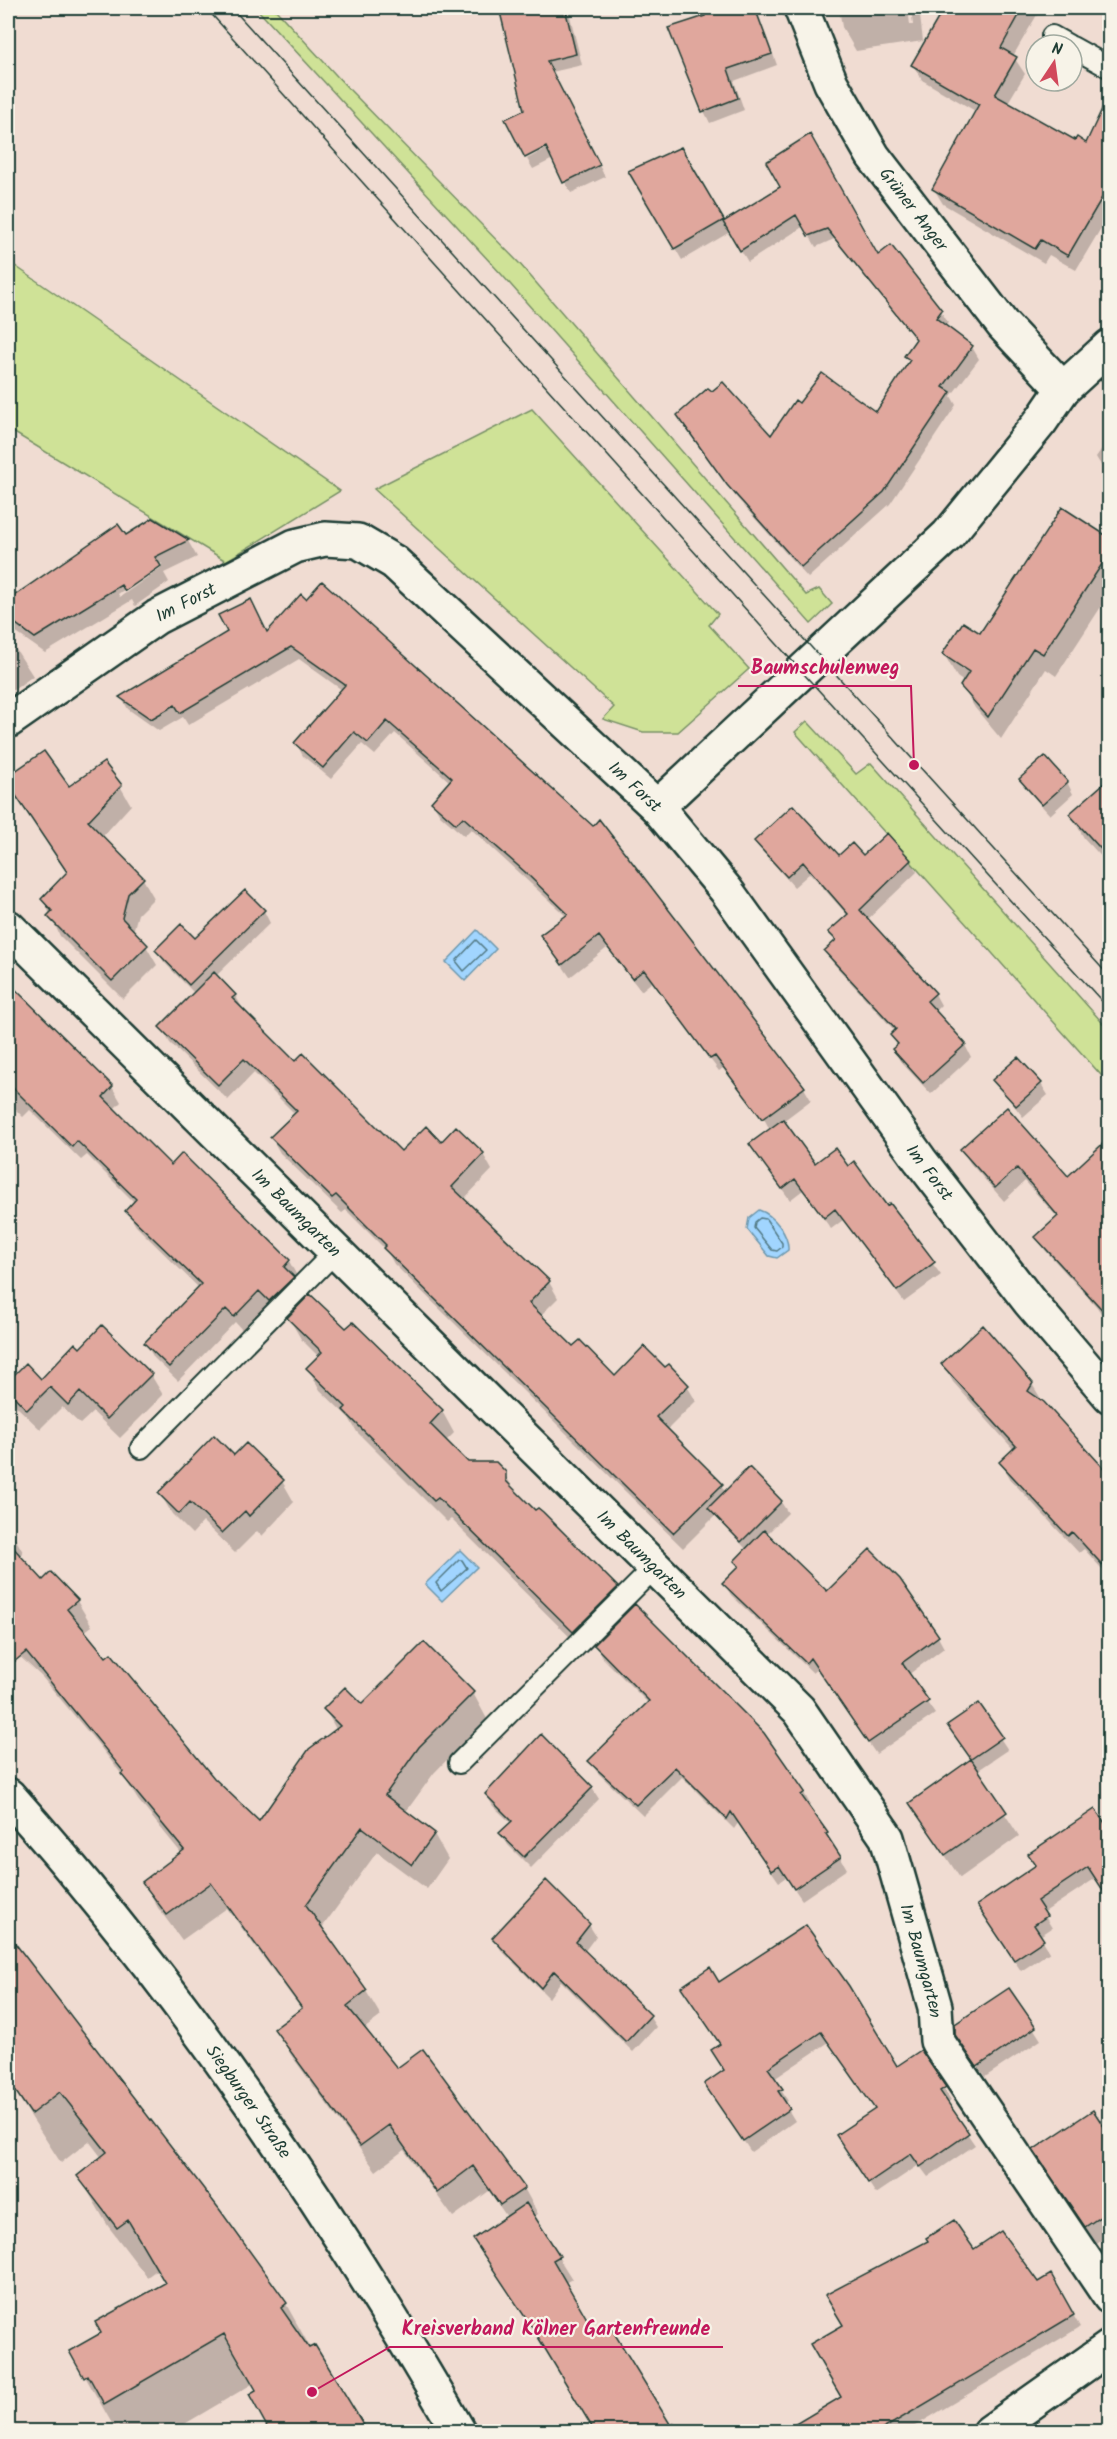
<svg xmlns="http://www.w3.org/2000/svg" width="1117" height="2439" font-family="Kalam,sans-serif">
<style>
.green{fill:#cfe297;stroke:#779066;stroke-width:1.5}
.water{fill:#a1d5ff;stroke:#6d98ae;stroke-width:1.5}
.shadow{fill:#0003;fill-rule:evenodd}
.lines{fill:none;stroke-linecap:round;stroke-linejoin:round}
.shore{stroke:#537a85;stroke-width:1.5}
.building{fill:#e0a79d;stroke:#1f3d34;stroke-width:1.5}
.service-casing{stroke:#1f3d34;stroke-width:24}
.minor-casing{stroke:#1f3d34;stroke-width:38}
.secondary-casing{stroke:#1f3d34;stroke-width:38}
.service{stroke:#f7f3e8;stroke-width:20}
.minor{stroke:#f7f3e8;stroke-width:33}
.secondary{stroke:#f7f3e8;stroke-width:33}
.tram{stroke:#1f3d34;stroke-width:1.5}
.labels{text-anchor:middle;stroke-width:4.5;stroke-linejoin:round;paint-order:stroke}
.street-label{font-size:18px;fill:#1f3d34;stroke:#f7f3e8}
.leader{fill:none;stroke:#c2185b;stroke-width:2}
.callout-dot{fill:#c2185b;stroke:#f7f3e8;stroke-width:2}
.callout-label{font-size:20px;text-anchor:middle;font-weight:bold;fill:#c2185b;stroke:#f7f3e8;stroke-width:4.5;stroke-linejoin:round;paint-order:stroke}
</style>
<rect width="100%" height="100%" fill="#f0dcd2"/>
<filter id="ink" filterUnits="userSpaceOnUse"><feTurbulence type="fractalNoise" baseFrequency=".0167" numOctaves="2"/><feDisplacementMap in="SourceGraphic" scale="12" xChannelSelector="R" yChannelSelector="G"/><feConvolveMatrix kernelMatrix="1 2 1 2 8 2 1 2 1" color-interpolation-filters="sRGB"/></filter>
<g filter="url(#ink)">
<!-- green -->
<path class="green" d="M 256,8 L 274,8 L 347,87 L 519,263 L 806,595 L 819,589 L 832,604 L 811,624 L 503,276 Z
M 8,261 L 340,491 L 226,561 L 8,429 Z
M 532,409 L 718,614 L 709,625 L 749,669 L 678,732 L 643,732 L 603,719 L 614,707 L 374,489 Z
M 807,721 L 856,774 L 871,763 L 1109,1030 L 1109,1084 L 795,732 Z"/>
<!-- water -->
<path class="water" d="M 477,930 L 496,949 L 465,981 L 446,962 Z
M 759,1210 C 774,1215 789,1235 788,1250 L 777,1258 L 769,1256 L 747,1229 L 749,1218 Z
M 460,1550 L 477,1567 L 442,1601 L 425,1584 Z"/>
<!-- shadow -->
<path class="shadow" d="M 503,8 L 568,8 L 582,65 L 552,72 L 605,177 L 571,193 L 553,159 L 533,169 L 527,159 L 553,145 L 525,110 Z
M 703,8 L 756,8 L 777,65 L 734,81 L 744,110 L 710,123 L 704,111 L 707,17 Z
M 839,8 L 908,8 L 910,25 L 913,25 L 911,8 L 919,8 L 923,41 L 856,51 L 842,27 Z
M 945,8 L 1041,8 L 1013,56 L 1025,74 L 1007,104 L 1076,142 L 1086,145 L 1110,108 L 1110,213 L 1076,270 L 1049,255 L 1044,263 L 943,204 L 934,189 L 977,112 L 922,80 L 913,65 Z
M 680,149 L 724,223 L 782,187 L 878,257 L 941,311 L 948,323 L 945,326 L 972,347 L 979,359 L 951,396 L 956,405 L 890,504 L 808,578 L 736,497 L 678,415 L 771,438 L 799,405 L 877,414 L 910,363 L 906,356 L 917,341 L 834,239 L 816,247 L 804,226 L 748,262 L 730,232 L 682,260 L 630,172 Z
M 1110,437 L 1110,480 L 1096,457 Z
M 153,519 L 188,541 L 197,557 L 164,573 L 169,582 L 135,606 L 132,600 L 45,653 L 8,627 L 8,602 L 118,526 L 126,537 ZM 162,563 L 162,567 L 120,597 L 118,594 Z
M 1110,540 L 1110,593 L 1056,676 L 1046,669 L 1001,739 L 975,708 L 962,686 L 964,682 L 957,677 L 944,654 L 980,635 Z
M 301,596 L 804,1088 L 811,1100 L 783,1121 L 815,1165 L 848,1168 L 886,1208 L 889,1205 L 941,1275 L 904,1302 L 843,1220 L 831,1229 L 803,1190 L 790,1200 L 751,1145 L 770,1130 L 760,1111 L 757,1113 L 723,1068 L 719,1071 L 652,982 L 641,991 L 607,948 L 570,977 L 542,936 L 567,917 L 471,829 L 464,836 L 440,815 L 433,803 L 450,782 L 395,733 L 375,755 L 362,744 L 331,779 L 303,756 L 296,743 L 342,690 L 299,659 L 188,725 L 183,717 L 159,731 L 128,709 L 121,697 L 268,633 Z
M 8,637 L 33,676 L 8,694 Z
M 44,753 L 68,788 L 120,786 L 131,805 L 102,837 L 143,879 L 154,898 L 138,914 L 133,932 L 146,946 L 157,965 L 123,999 L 60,936 L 43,899 L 68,874 L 17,798 L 8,778 Z
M 1110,779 L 1110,866 L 1084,838 L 1071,815 Z
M 1021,780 L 1067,782 L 1073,794 L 1050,815 L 1028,791 Z
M 756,841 L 838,857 L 910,860 L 917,872 L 867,920 L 935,994 L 941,1005 L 934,1012 L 965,1045 L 971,1057 L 931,1094 L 900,1061 L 894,1049 L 898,1046 L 891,1035 L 895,1031 L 833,963 L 826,951 L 836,942 L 830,932 L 848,916 L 810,873 L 794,887 L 763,852 Z
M 264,911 L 270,923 L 216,976 L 235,995 L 244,1011 L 295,1063 L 401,1153 L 441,1144 L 456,1129 L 483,1154 L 492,1170 L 463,1200 L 549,1282 L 558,1298 L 540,1316 L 573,1348 L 615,1378 L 665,1369 L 687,1386 L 696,1401 L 667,1430 L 726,1492 L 781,1502 L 788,1513 L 767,1534 L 827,1593 L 938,1637 L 944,1648 L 908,1675 L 935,1714 L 876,1754 L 818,1669 L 813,1673 L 731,1595 L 724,1583 L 739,1567 L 736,1561 L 747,1550 L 715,1516 L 683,1548 L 394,1264 L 387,1251 L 346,1210 L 342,1213 L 280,1153 L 271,1137 L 296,1115 L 254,1073 L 228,1100 L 170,1043 L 161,1027 L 195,994 L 164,962 L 157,950 L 195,940 Z
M 8,983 L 112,1087 L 121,1102 L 113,1110 L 171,1167 L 289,1261 L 297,1276 L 293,1280 L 301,1292 L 279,1315 L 268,1305 L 243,1331 L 235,1322 L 178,1381 L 154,1358 L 146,1344 L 199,1288 L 136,1226 L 127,1211 L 135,1203 L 87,1155 L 81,1160 L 30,1110 L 23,1117 L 8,1102 Z
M 994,1080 L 1041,1084 L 1048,1095 L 1023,1117 Z
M 1110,1147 L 1110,1327 L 1097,1307 L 1045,1250 L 1037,1237 L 1058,1218 L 1025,1181 L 1004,1201 L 970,1163 L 962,1149 L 1068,1178 Z
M 289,1318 L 346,1330 L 442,1411 L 454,1433 L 445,1442 L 468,1464 L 504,1473 L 517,1495 L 617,1588 L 630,1611 L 804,1793 L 810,1804 L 808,1806 L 827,1834 L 847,1869 L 802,1900 L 786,1877 L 779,1882 L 738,1823 L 734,1829 L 682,1777 L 643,1816 L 597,1772 L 590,1761 L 648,1703 L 602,1657 L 595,1644 L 586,1653 L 451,1519 L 447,1522 L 357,1432 L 349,1418 L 320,1390 L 308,1368 L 319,1357 L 301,1339 Z
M 943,1364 L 1032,1384 L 1043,1402 L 1110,1475 L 1110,1578 L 1084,1549 L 1079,1553 L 1011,1480 L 1001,1462 L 1014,1450 L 953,1382 Z
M 26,1365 L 41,1381 L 151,1375 L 163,1395 L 120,1438 L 93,1412 L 80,1424 L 62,1407 L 40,1429 L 16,1406 L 8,1391 L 8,1383 Z
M 282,1481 L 294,1502 L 262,1536 L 257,1531 L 235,1553 L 203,1522 L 192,1534 L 172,1514 L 160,1493 Z
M 8,1526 L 23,1552 L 19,1556 L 43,1582 L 51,1574 L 77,1601 L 92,1626 L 84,1632 L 213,1779 L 259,1823 L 337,1731 L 325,1709 L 362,1706 L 424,1645 L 473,1693 L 487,1719 L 434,1773 L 405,1813 L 434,1834 L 448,1859 L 427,1889 L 377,1852 L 321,1929 L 366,1991 L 381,2016 L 364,2029 L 396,2070 L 524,2188 L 538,2214 L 533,2217 L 572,2279 L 565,2283 L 594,2333 L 669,2425 L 674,2422 L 679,2432 L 596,2432 L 550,2355 L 475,2239 L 507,2217 L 489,2191 L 453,2217 L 404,2150 L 376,2171 L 291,2055 L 276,2029 L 302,2010 L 227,1908 L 182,1940 L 158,1908 L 144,1882 L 182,1854 L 138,1800 L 123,1776 L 98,1744 L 42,1677 L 13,1650 L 8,1641 Z
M 978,1705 L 1008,1750 L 977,1771 L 1019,1836 L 960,1878 L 911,1803 L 972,1760 L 956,1737 Z
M 519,1753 L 527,1753 L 592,1788 L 599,1799 L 531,1868 L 508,1845 L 501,1833 L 511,1823 L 493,1806 L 486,1794 L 519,1760 Z
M 1094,1811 L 1096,1878 L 1043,1913 L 1052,1928 L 1040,1936 L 1050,1952 L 1021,1971 L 986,1917 Z
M 589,1925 L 596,1936 L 584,1952 L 649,2016 L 656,2027 L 633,2052 L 561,1981 L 549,1998 L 501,1950 L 494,1938 Z
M 8,1936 L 219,2211 L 286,2304 L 311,2349 L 258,2391 L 254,2383 L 171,2432 L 122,2432 L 118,2424 L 114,2427 L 71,2352 L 103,2334 L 166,2284 L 158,2269 L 147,2277 L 108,2226 L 79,2176 L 102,2158 L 89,2141 L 61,2163 L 8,2081 L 8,2055 L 18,2047 L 8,2033 Z
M 719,1984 L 897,2068 L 920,2052 L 951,2100 L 946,2103 L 975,2145 L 928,2177 L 919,2165 L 876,2194 L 845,2147 L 876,2110 L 829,2042 L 774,2079 L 788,2101 L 784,2103 L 795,2121 L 751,2152 L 713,2096 L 725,2071 L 721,2045 Z
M 1009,1990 L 1041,2040 L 985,2077 L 964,2047 Z
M 1110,2137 L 1110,2239 L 1107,2236 L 1097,2244 L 1046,2169 Z
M 974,2251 L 1038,2284 L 1051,2276 L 1080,2327 L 905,2432 L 785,2432 L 843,2397 L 845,2325 Z
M 1110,2424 L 1110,2432 L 1096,2432 Z"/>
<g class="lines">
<!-- shore -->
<path class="shore" d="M 476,940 L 486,950 L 464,971 L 456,961 Z
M 760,1218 L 766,1219 L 782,1243 L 782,1247 L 777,1251 L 772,1250 L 754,1228 L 755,1222 Z
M 459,1560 L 462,1560 L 467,1568 L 441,1591 L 436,1583 Z"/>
</g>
<!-- building -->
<path class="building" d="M 499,8 L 565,8 L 576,54 L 547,61 L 600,165 L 563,183 L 546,147 L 525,158 L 505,119 L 524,110 Z
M 702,8 L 755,8 L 772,54 L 728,69 L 738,98 L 702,112 L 668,28 L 705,16 Z
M 944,8 L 1023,8 L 1001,48 L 1017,57 L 995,95 L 1075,140 L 1077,137 L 1086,143 L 1110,92 L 1110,184 L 1068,256 L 1041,240 L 1035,249 L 932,189 L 979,104 L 911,65 Z
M 810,134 L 878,255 L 891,245 L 942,310 L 936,318 L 973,346 L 943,387 L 951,392 L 884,492 L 801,567 L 727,485 L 677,415 L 708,388 L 712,391 L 723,382 L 771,435 L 795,400 L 799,403 L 822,373 L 876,412 L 910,360 L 904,356 L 916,339 L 827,229 L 808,236 L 796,215 L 740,251 L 723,222 L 780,187 L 766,162 Z
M 681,147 L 724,220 L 674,249 L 628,171 Z
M 1062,507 L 1110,538 L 1110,552 L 1043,654 L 1033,648 L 988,717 L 960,686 L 969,672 L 942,654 L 963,622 L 980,633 Z
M 153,518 L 189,540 L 155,557 L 161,566 L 125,591 L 121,585 L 35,638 L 8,618 L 8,600 L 118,524 L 126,535 Z
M 322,581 L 593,826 L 599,819 L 805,1087 L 762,1119 L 715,1056 L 710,1059 L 644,970 L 632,979 L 599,936 L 562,965 L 540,935 L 568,914 L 525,872 L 463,817 L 456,824 L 431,802 L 452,778 L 387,721 L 368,743 L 354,732 L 323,768 L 294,743 L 345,685 L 291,647 L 180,713 L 175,705 L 151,719 L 119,697 L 227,632 L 218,615 L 251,599 L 267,632 L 301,594 L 306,599 Z
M 44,751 L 69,786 L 104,762 L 122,785 L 88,821 L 144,878 L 128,894 L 122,918 L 148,945 L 112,981 L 47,916 L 52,911 L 41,899 L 67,872 L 8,784 L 8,776 Z
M 1045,756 L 1068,782 L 1042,805 L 1019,779 Z
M 1110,778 L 1110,859 L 1069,814 Z
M 793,805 L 839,855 L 852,843 L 863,855 L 887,833 L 911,860 L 860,910 L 936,993 L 927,1001 L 966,1044 L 923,1083 L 892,1049 L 898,1044 L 890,1035 L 896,1029 L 824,951 L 836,940 L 828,932 L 848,914 L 803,862 L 787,877 L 754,841 Z
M 245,890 L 265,910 L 189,985 L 155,950 L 181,924 L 195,938 Z
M 214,972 L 236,995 L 232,998 L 295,1061 L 303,1053 L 401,1151 L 426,1126 L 441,1142 L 456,1126 L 484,1153 L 452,1187 L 550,1281 L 529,1303 L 573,1346 L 580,1340 L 615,1376 L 644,1346 L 665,1367 L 669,1364 L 689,1385 L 656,1417 L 723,1484 L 673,1533 L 383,1248 L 386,1245 L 336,1195 L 332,1198 L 270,1137 L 297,1111 L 244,1059 L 218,1085 L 159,1027 Z
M 8,982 L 113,1086 L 103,1097 L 171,1165 L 182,1153 L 290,1260 L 284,1267 L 294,1277 L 269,1301 L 259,1291 L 234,1317 L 226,1309 L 169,1367 L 144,1343 L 201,1284 L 125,1211 L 136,1199 L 77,1141 L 72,1147 L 8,1083 Z
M 1018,1057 L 1042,1083 L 1016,1106 L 992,1080 Z
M 1007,1107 L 1068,1176 L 1110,1137 L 1110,1318 L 1035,1237 L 1058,1216 L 1017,1168 L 995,1188 L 960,1149 Z
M 783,1119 L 815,1163 L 835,1148 L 848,1166 L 854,1161 L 887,1206 L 890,1203 L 935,1262 L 897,1291 L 835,1209 L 824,1218 L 795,1179 L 782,1189 L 749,1144 Z
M 310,1294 L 346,1328 L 353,1322 L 443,1410 L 430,1424 L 468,1462 L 496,1462 L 506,1472 L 506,1481 L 535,1510 L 538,1508 L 543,1512 L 618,1587 L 573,1632 L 438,1498 L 434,1501 L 343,1410 L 346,1407 L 306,1368 L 322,1352 L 287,1318 Z
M 102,1325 L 152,1374 L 107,1419 L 80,1392 L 68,1405 L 50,1387 L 27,1410 L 8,1390 L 8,1381 L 26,1363 L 41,1379 L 75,1343 L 80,1348 Z
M 983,1325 L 1033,1383 L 1028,1391 L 1044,1402 L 1110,1475 L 1110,1573 L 1072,1532 L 1068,1536 L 999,1462 L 1016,1446 L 941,1364 Z
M 214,1435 L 234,1455 L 246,1443 L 284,1480 L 249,1516 L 245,1511 L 222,1533 L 190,1502 L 179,1514 L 158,1493 Z
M 749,1467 L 782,1501 L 741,1542 L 708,1508 Z
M 764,1530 L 827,1591 L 870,1549 L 900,1579 L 939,1636 L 902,1663 L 929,1701 L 868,1743 L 810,1658 L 806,1663 L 722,1583 L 739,1566 L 734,1561 Z
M 8,1542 L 43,1580 L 51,1572 L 78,1600 L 67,1609 L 106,1657 L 111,1653 L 214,1778 L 259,1821 L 309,1749 L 340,1726 L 323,1709 L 345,1687 L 362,1704 L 424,1642 L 474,1692 L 419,1747 L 385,1795 L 435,1833 L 412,1865 L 362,1827 L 306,1905 L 367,1990 L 347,2006 L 397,2068 L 423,2049 L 525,2188 L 500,2205 L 473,2166 L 437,2193 L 389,2125 L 360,2146 L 274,2029 L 302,2008 L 211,1883 L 167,1915 L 142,1882 L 184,1850 L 121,1774 L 124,1772 L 26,1652 L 8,1667 Z
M 635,1604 L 764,1733 L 805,1792 L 801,1795 L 828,1833 L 826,1834 L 841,1857 L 794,1889 L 779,1866 L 771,1871 L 731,1812 L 727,1819 L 675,1767 L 636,1805 L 588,1761 L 649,1701 L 594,1645 Z
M 979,1703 L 1003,1737 L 971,1759 L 947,1725 Z
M 541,1734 L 593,1787 L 524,1857 L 499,1833 L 512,1821 L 485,1794 Z
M 971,1759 L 1007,1812 L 945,1855 L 909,1803 Z
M 1095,1809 L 1110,1830 L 1110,1901 L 1088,1867 L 1037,1901 L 1047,1916 L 1034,1925 L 1044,1940 L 1014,1960 L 977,1905 L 1036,1865 L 1028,1854 Z
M 546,1880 L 590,1924 L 576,1942 L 651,2015 L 626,2042 L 554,1971 L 541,1988 L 492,1938 Z
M 806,1925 L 849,1986 L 897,2066 L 921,2050 L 946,2087 L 940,2091 L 969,2133 L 920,2167 L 911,2154 L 868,2183 L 836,2135 L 875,2109 L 821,2032 L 768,2068 L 783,2089 L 778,2091 L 790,2109 L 743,2141 L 704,2084 L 724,2070 L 711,2050 L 720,2044 L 681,1987 L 710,1967 L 719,1982 Z
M 8,1934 L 220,2210 L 287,2303 L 281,2308 L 309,2348 L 315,2345 L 368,2432 L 270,2432 L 249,2394 L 256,2390 L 224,2334 L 104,2404 L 88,2375 L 84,2378 L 69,2351 L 101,2333 L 95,2322 L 165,2283 L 128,2220 L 117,2228 L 77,2176 L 107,2152 L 60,2092 L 31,2114 L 8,2080 Z
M 1009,1988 L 1036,2027 L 977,2067 L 955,2035 L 955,2024 Z
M 1093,2110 L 1110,2136 L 1110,2210 L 1085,2227 L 1033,2150 Z
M 526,2203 L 560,2256 L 553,2260 L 594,2331 L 608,2323 L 675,2432 L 595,2432 L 535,2332 L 473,2239 Z
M 954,2220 L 974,2249 L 1001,2231 L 1038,2282 L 1051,2274 L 1074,2315 L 878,2432 L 782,2432 L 841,2397 L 810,2344 L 843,2325 L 825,2295 L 928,2241 L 926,2238 Z"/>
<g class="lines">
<!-- service casing -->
<g class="service-casing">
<path id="service" d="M 1052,36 L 1068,45
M 1072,47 L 1110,68
M 141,1448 L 335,1252
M 459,1763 L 654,1568"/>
</g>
<!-- minor casing -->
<g class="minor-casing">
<g id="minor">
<path id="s1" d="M 801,8 L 831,83 L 873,156 L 1003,325 L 1063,389"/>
<path id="s2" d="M 8,721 L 157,617 L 295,546 L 325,539 L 358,541 L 394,562 L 657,807 L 726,890 L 920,1160 L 1029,1301 L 1110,1396"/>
<path d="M 657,807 L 948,535 L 1041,421 L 1063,389 L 1110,346"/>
<path id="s3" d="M 8,927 L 799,1710 L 887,1838 L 935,2007 L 937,2041 L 1110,2297"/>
<path d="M 990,2432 L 1110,2347"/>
</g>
</g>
<!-- secondary casing -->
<g class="secondary-casing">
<g id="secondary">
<path id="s4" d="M 8,1795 C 182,1990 328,2206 459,2432"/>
</g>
</g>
<!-- service -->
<use href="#service" class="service"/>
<!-- minor -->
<use href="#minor" class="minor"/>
<!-- secondary -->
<use href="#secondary" class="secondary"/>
<!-- tram -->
<path class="tram" d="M 206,8 L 802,672 L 1110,1010
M 232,8 L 1110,977"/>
</g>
</g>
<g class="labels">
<!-- street labels -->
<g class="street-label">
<text dy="6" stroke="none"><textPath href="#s1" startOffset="232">Grüner Anger</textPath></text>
<text dy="6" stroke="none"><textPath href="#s2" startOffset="214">Im Forst</textPath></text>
<text dy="6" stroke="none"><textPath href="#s2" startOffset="772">Im Forst</textPath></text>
<text dy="6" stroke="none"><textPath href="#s2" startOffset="1258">Im Forst</textPath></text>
<text dy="6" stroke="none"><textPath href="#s3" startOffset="406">Im Baumgarten</textPath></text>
<text dy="6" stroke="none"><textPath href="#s3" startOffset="892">Im Baumgarten</textPath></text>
<text dy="6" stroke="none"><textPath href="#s3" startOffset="1396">Im Baumgarten</textPath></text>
<text dy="6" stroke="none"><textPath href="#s4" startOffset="390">Siegburger Straße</textPath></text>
</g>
</g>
<!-- callouts -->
<path class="leader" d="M914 765L911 686H738M312 2392L390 2347H723"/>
<g class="callout-dot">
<circle cx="914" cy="765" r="6"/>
<circle cx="312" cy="2392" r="6"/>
</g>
<g class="callout-label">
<text x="825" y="674">Baumschulenweg</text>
<text x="556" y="2335">Kreisverband Kölner Gartenfreunde</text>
</g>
<!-- margin -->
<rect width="1117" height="2439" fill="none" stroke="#f7f3e8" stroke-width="30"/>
<rect x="15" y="15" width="1087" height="2409" fill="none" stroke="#1f3d34" stroke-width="2" filter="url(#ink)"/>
<!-- north arrow -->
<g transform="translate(1054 63) rotate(13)"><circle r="28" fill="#f7f3e8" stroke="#a1aaa0" stroke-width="1.5"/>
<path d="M0-4.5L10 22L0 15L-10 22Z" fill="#d1495b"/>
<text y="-9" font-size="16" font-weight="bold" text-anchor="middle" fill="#1f3d34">N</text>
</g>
</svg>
